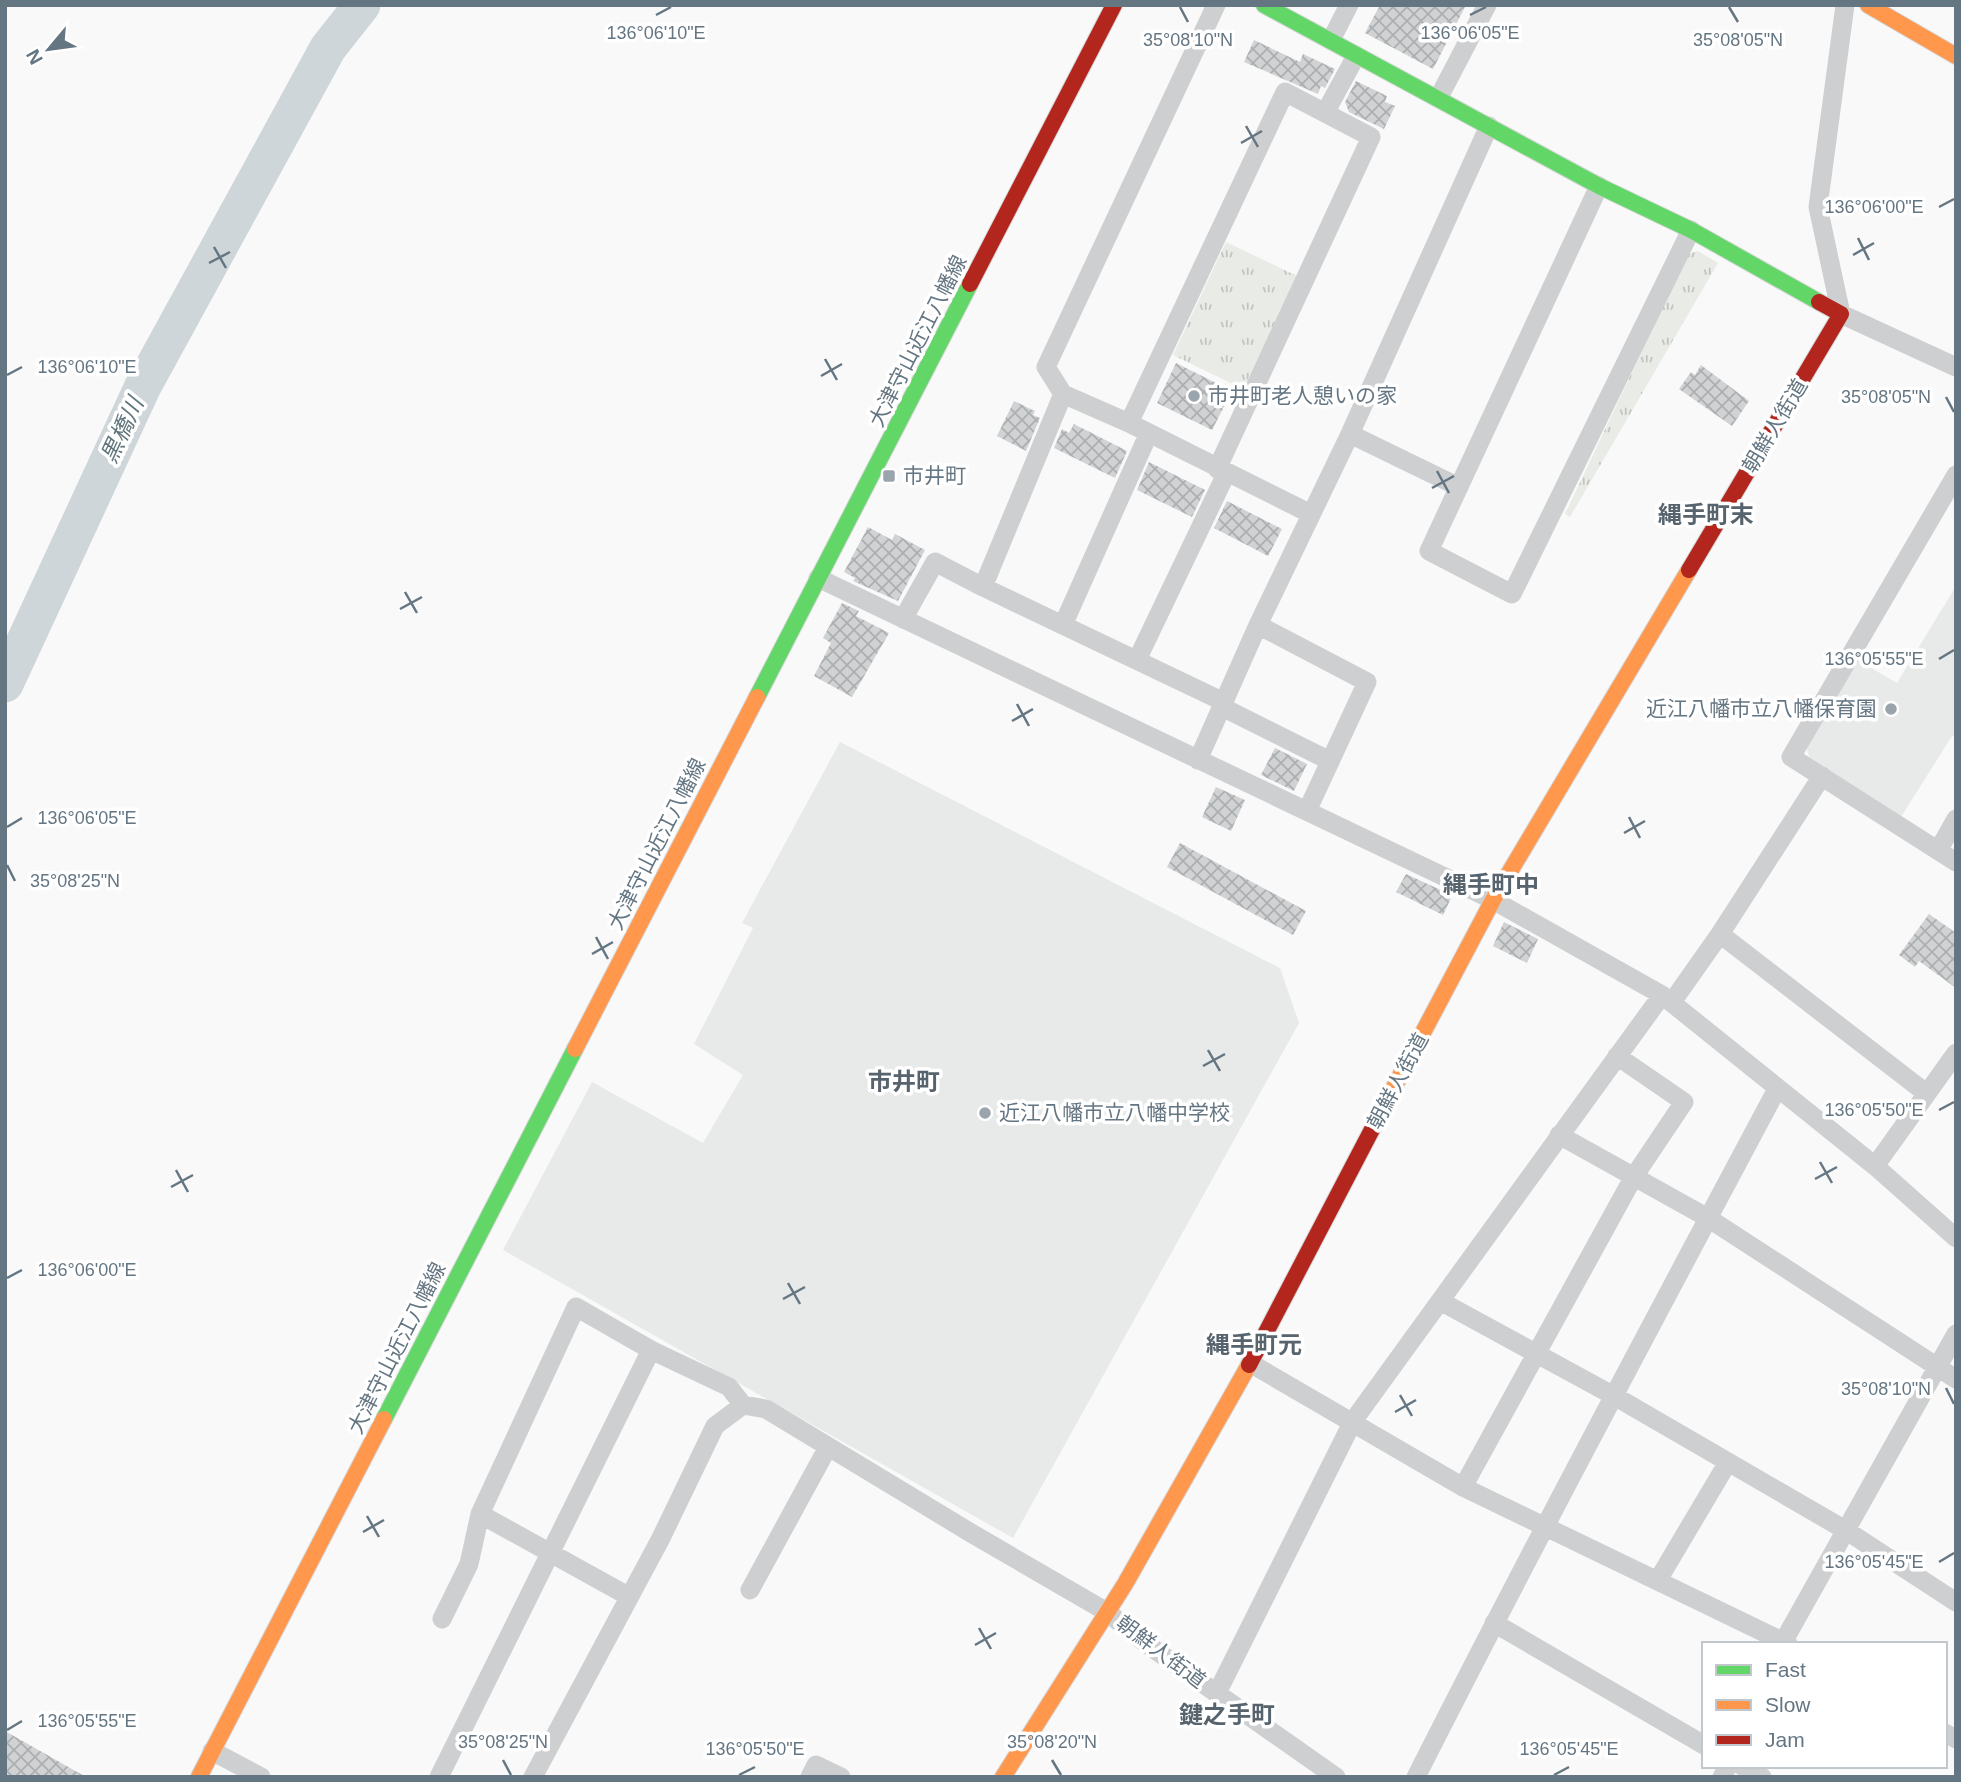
<svg xmlns="http://www.w3.org/2000/svg" width="1961" height="1782" font-family="Helvetica,'Noto Sans JP',sans-serif">
<style>
.built{fill:#e8e9e9}
.grass{fill:url(#grass-tufts)}
.lines{fill:none;stroke-linecap:round;stroke-linejoin:round}
.river{stroke:#ced6d9;stroke-width:37}
.building{fill:url(#building-cross-hatch)}
.fast-casing{stroke:#d5d6d7;stroke-width:18}
.slow-casing{stroke:#d5d6d7;stroke-width:18}
.jam-casing{stroke:#d5d6d7;stroke-width:18}
.street{stroke:#cecfd0;stroke-width:19}
.fast{stroke:#63d668;stroke-width:16}
.slow{stroke:#ff974d;stroke-width:16}
.jam{stroke:#b3261e;stroke-width:16}
.ticks{fill:none;stroke:#657683;stroke-width:2.5}
.poi-dot{fill:#99a4ac;stroke:#fff;stroke-width:2.5}
.labels{text-anchor:middle;stroke-width:7;stroke-linejoin:round;paint-order:stroke}
.street-label{font-size:21px;fill:#657683;stroke:#fff}
.poi-label{font-size:21px;fill:#657683;stroke:#fff;text-anchor:start}
.water-label{font-size:23px;font-style:italic;fill:#60757c;stroke:#fff}
.quarter-label{font-size:24px;font-weight:bold;fill:#57646e;stroke:#fff}
.ticks-label{font-size:18px;text-anchor:middle;fill:#657683;stroke:#fff;stroke-width:7;stroke-linejoin:round;paint-order:stroke}
</style>
<defs>
<pattern id="grass-tufts" width="24" height="20" patternUnits="userSpaceOnUse" patternTransform="scale(1.75)"><rect width="24" height="20" fill="#e8ebe6"/><path d="M3 7l-1-3M5 7V3M7 7l1-3M15 17l-1-3M17 17v-4M19 17l1-3" fill="none" stroke="#c0c3c0"/></pattern>
<pattern id="building-cross-hatch" width="8" height="8" patternUnits="userSpaceOnUse" patternTransform="scale(1.75)"><rect width="8" height="8" fill="#d0d2d3"/><path d="M0 0l8 8M0 8l8-8" fill="none" stroke="#acafb1"/></pattern>
</defs>
<rect width="100%" height="100%" fill="#f9f9f9"/>
<!-- built -->
<path class="built" d="M 1956,586 L 1956,737 L 1952,736 L 1901,817 L 1810,761 L 1806,745 L 1856,659 L 1897,683 Z
M 840,742 L 1280,968 L 1299,1023 L 1013,1538 L 503,1250 L 592,1082 L 703,1143 L 743,1075 L 694,1044 L 753,928 L 742,923 Z"/>
<!-- grass -->
<path class="grass" d="M 1226,242 L 1297,276 L 1243,389 L 1173,355 Z
M 1698,251 L 1718,263 L 1570,517 L 1565,514 L 1688,254 Z"/>
<g class="lines">
<!-- river -->
<path class="river" d="M 5,684 L 143,386 L 328,48 L 362,5"/>
</g>
<!-- building -->
<path class="building" d="M 1380,5 L 1466,5 L 1433,69 L 1365,33 Z
M 1254,40 L 1300,62 L 1303,54 L 1335,69 L 1325,88 L 1321,86 L 1318,94 L 1244,62 Z
M 1356,81 L 1387,96 L 1385,102 L 1395,106 L 1384,129 L 1349,112 L 1345,102 Z
M 1176,363 L 1232,391 L 1212,430 L 1157,403 Z
M 1701,365 L 1749,401 L 1732,426 L 1679,389 L 1691,372 L 1695,375 Z
M 1014,401 L 1035,411 L 1033,415 L 1040,418 L 1026,451 L 997,436 Z
M 1074,424 L 1127,451 L 1115,478 L 1054,448 L 1062,429 L 1069,433 Z
M 1149,462 L 1205,490 L 1192,517 L 1137,490 Z
M 1227,501 L 1282,529 L 1268,556 L 1214,528 Z
M 868,527 L 892,540 L 895,534 L 925,550 L 898,601 L 853,581 L 855,578 L 844,572 Z
M 842,603 L 859,611 L 856,616 L 889,633 L 852,697 L 814,676 L 831,643 L 823,638 Z
M 1275,748 L 1307,764 L 1294,791 L 1261,775 Z
M 1216,787 L 1245,800 L 1231,831 L 1202,817 Z
M 1180,843 L 1306,911 L 1293,935 L 1167,867 Z
M 1406,874 L 1445,892 L 1444,895 L 1451,898 L 1443,915 L 1396,892 Z
M 1929,914 L 1956,933 L 1956,988 L 1919,961 L 1915,967 L 1899,955 Z
M 1504,922 L 1538,939 L 1527,963 L 1493,946 Z
M 5,1731 L 86,1777 L 5,1777 Z"/>
<g class="lines">
<!-- fast casing -->
<g class="fast-casing">
<path id="fast" d="M 1264,5 L 1599,186 L 1691,230 L 1819,302
M 757,697 L 970,284
M 384,1419 L 575,1049"/>
</g>
<!-- slow casing -->
<g class="slow-casing">
<path id="slow" d="M 1868,5 L 1956,56
M 575,1049 L 757,697
M 1390,1095 L 1493,900 L 1689,570
M 199,1777 L 384,1419
M 1003,1777 L 1125,1584 L 1249,1365"/>
</g>
<!-- jam casing -->
<g class="jam-casing">
<path id="jam" d="M 970,284 L 1114,5
M 1689,570 L 1841,314 L 1819,302
M 1249,1365 L 1390,1095"/>
</g>
<!-- street -->
<path class="street" d="M 1216,5 L 1046,367 L 1063,394 L 1129,423 L 1311,514
M 1845,5 L 1818,207 L 1841,314 L 1956,367
M 1331,40 L 1349,5
M 1439,97 L 1487,5
M 1325,113 L 1356,56
M 1599,186 L 1429,551 L 1512,594 L 1691,230
M 1129,423 L 1285,92 L 1371,137 L 1217,469
M 1350,434 L 1459,487
M 1956,475 L 1791,757 L 1956,862
M 818,578 L 1493,900 L 1662,995 L 1875,1166 L 1956,1238
M 983,587 L 1224,702
M 903,619 L 935,562 L 983,587 L 1063,394
M 1063,625 L 1148,435
M 1258,625 L 1367,682 L 1307,811
M 1137,660 L 1226,474
M 1222,707 L 1330,761
M 1198,760 L 1258,625 L 1350,434 L 1489,126
M 1939,849 L 1956,819
M 1720,934 L 1926,1093
M 1672,1002 L 1720,934 L 1822,776
M 1559,1135 L 1708,1218 L 1956,1379
M 1875,1166 L 1956,1053
M 1440,1301 L 1616,1397 L 1847,1531 L 1956,1602
M 651,1350 L 729,1387 L 743,1405
M 1250,1363 L 1463,1487 L 1788,1644
M 1463,1487 L 1633,1178 L 1684,1102 L 1617,1056
M 1658,1580 L 1728,1462
M 750,1590 L 828,1447
M 442,1619 L 469,1564 L 480,1514
M 1494,1623 L 1704,1745
M 1782,1644 L 1956,1334
M 1217,1693 L 1353,1421 L 1662,995
M 1945,1733 L 1956,1739
M 212,1751 L 261,1777
M 1742,1766 L 1762,1777
M 439,1777 L 651,1350 L 576,1307 L 480,1514 L 628,1596
M 533,1777 L 661,1538 L 715,1426 L 743,1405 L 766,1409 L 971,1533 L 1107,1612 L 1148,1645 L 1336,1777
M 810,1777 L 816,1765 L 841,1777
M 1416,1777 C 1533,1546 1655,1318 1777,1089
M 1722,1777 L 1728,1766"/>
<!-- fast -->
<use href="#fast" class="fast"/>
<!-- slow -->
<use href="#slow" class="slow"/>
<!-- jam -->
<use href="#jam" class="jam"/>
</g>
<!-- ticks -->
<path class="ticks" d="M 1180,7 L 1188,22M 1729,7 L 1738,22M 656,15 L 671,7M 1470,15 L 1486,7M 1246,126 L 1258,147M 1241,143 L 1262,131M 1939,207 L 1954,199M 1858,238 L 1869,260M 214,247 L 226,268M 1853,255 L 1874,243M 209,263 L 230,252M 825,359 L 837,380M 7,375 L 22,367M 821,376 L 842,364M 1946,397 L 1954,412M 1437,471 L 1449,493M 1432,488 L 1454,476M 405,592 L 417,613M 400,609 L 422,597M 1939,659 L 1954,650M 1017,704 L 1029,726M 1012,721 L 1033,709M 1629,817 L 1640,838M 7,827 L 22,818M 1624,833 L 1645,821M 7,865 L 15,881M 596,937 L 608,959M 592,954 L 613,942M 1208,1050 L 1220,1071M 1203,1066 L 1225,1054M 1939,1110 L 1954,1102M 1820,1162 L 1832,1183M 176,1170 L 188,1192M 1815,1179 L 1837,1167M 171,1187 L 193,1175M 7,1278 L 22,1270M 788,1283 L 800,1304M 783,1299 L 805,1287M 1946,1388 L 1954,1404M 1400,1395 L 1412,1416M 1395,1412 L 1416,1400M 367,1516 L 379,1537M 363,1532 L 384,1520M 1939,1562 L 1954,1553M 979,1628 L 991,1649M 975,1645 L 996,1633M 7,1730 L 22,1721M 503,1760 L 511,1775M 1052,1760 L 1061,1775M 739,1775 L 755,1767M 1554,1775 L 1569,1767"/>
<!-- markers -->
<g class="poi-dot">
<circle cx="1194" cy="396" r="7"/>
<rect x="882" y="469" width="14" height="14" rx="3.5"/>
<circle cx="1891" cy="709" r="7"/>
<circle cx="985" cy="1113" r="7"/>
</g>
<g class="labels">
<!-- street labels -->
<g class="street-label">
<text transform="translate(918 341) rotate(-63)" y="7">大津守山近江八幡線</text>
<text transform="translate(1775 426) rotate(-59)" y="7">朝鮮人街道</text>
<text transform="translate(657 844) rotate(-63)" y="7">大津守山近江八幡線</text>
<text transform="translate(1398 1081) rotate(-62)" y="7">朝鮮人街道</text>
<text transform="translate(397 1348) rotate(-63)" y="7">大津守山近江八幡線</text>
<text transform="translate(1161 1652) rotate(37)" y="7">朝鮮人街道</text>
</g>
<!-- poi labels -->
<g class="poi-label">
<text x="1208" y="403">市井町老人憩いの家</text>
<text x="903" y="483">市井町</text>
<text x="1877" y="716" text-anchor="end">近江八幡市立八幡保育園</text>
<text x="999" y="1120">近江八幡市立八幡中学校</text>
</g>
<!-- water labels -->
<g class="water-label">
<text transform="translate(122 430) rotate(-65)" y="8">黒橋川</text>
</g>
<!-- quarter labels -->
<g class="quarter-label">
<text x="1706" y="523">縄手町末</text>
<text x="1491" y="893">縄手町中</text>
<text x="904" y="1090">市井町</text>
<text x="1254" y="1353">縄手町元</text>
<text x="1227" y="1723">鍵之手町</text>
</g>
</g>
<g class="ticks-label">
<text x="656" y="39">136°06'10"E</text>
<text x="1470" y="39">136°06'05"E</text>
<text x="1188" y="46">35°08'10"N</text>
<text x="1738" y="46">35°08'05"N</text>
<text x="1874" y="213">136°06'00"E</text>
<text x="87" y="373">136°06'10"E</text>
<text x="1886" y="403">35°08'05"N</text>
<text x="1874" y="665">136°05'55"E</text>
<text x="87" y="824">136°06'05"E</text>
<text x="75" y="887">35°08'25"N</text>
<text x="1874" y="1116">136°05'50"E</text>
<text x="87" y="1276">136°06'00"E</text>
<text x="1886" y="1395">35°08'10"N</text>
<text x="1874" y="1568">136°05'45"E</text>
<text x="87" y="1727">136°05'55"E</text>
<text x="503" y="1748">35°08'25"N</text>
<text x="1052" y="1748">35°08'20"N</text>
<text x="755" y="1755">136°05'50"E</text>
<text x="1569" y="1755">136°05'45"E</text>
</g>
<!-- border -->
<rect width="1961" height="1782" fill="none" stroke="#657683" stroke-width="14"/>
<!-- legend -->
<rect x="1702" y="1642" width="245" height="126" fill="#ffffff" stroke="#c1c8cd" stroke-width="2"/>
<rect x="1716" y="1665" width="35" height="10" fill="#63d668" stroke="#c1c8cd" stroke-width="2"/>
<text x="1765" y="1677" font-size="21" fill="#657683">Fast</text>
<rect x="1716" y="1700" width="35" height="10" fill="#ff974d" stroke="#c1c8cd" stroke-width="2"/>
<text x="1765" y="1712" font-size="21" fill="#657683">Slow</text>
<rect x="1716" y="1735" width="35" height="10" fill="#b3261e" stroke="#c1c8cd" stroke-width="2"/>
<text x="1765" y="1747" font-size="21" fill="#657683">Jam</text>
<!-- north arrow -->
<g transform="translate(49 49) rotate(241)" stroke="#ffffff" stroke-width="5" paint-order="stroke">
<path d="M0-5L12 26L0 18L-12 26Z" fill="#657683"/>
<text y="-10" font-size="19" font-weight="bold" text-anchor="middle" fill="#657683">N</text>
</g>
</svg>
